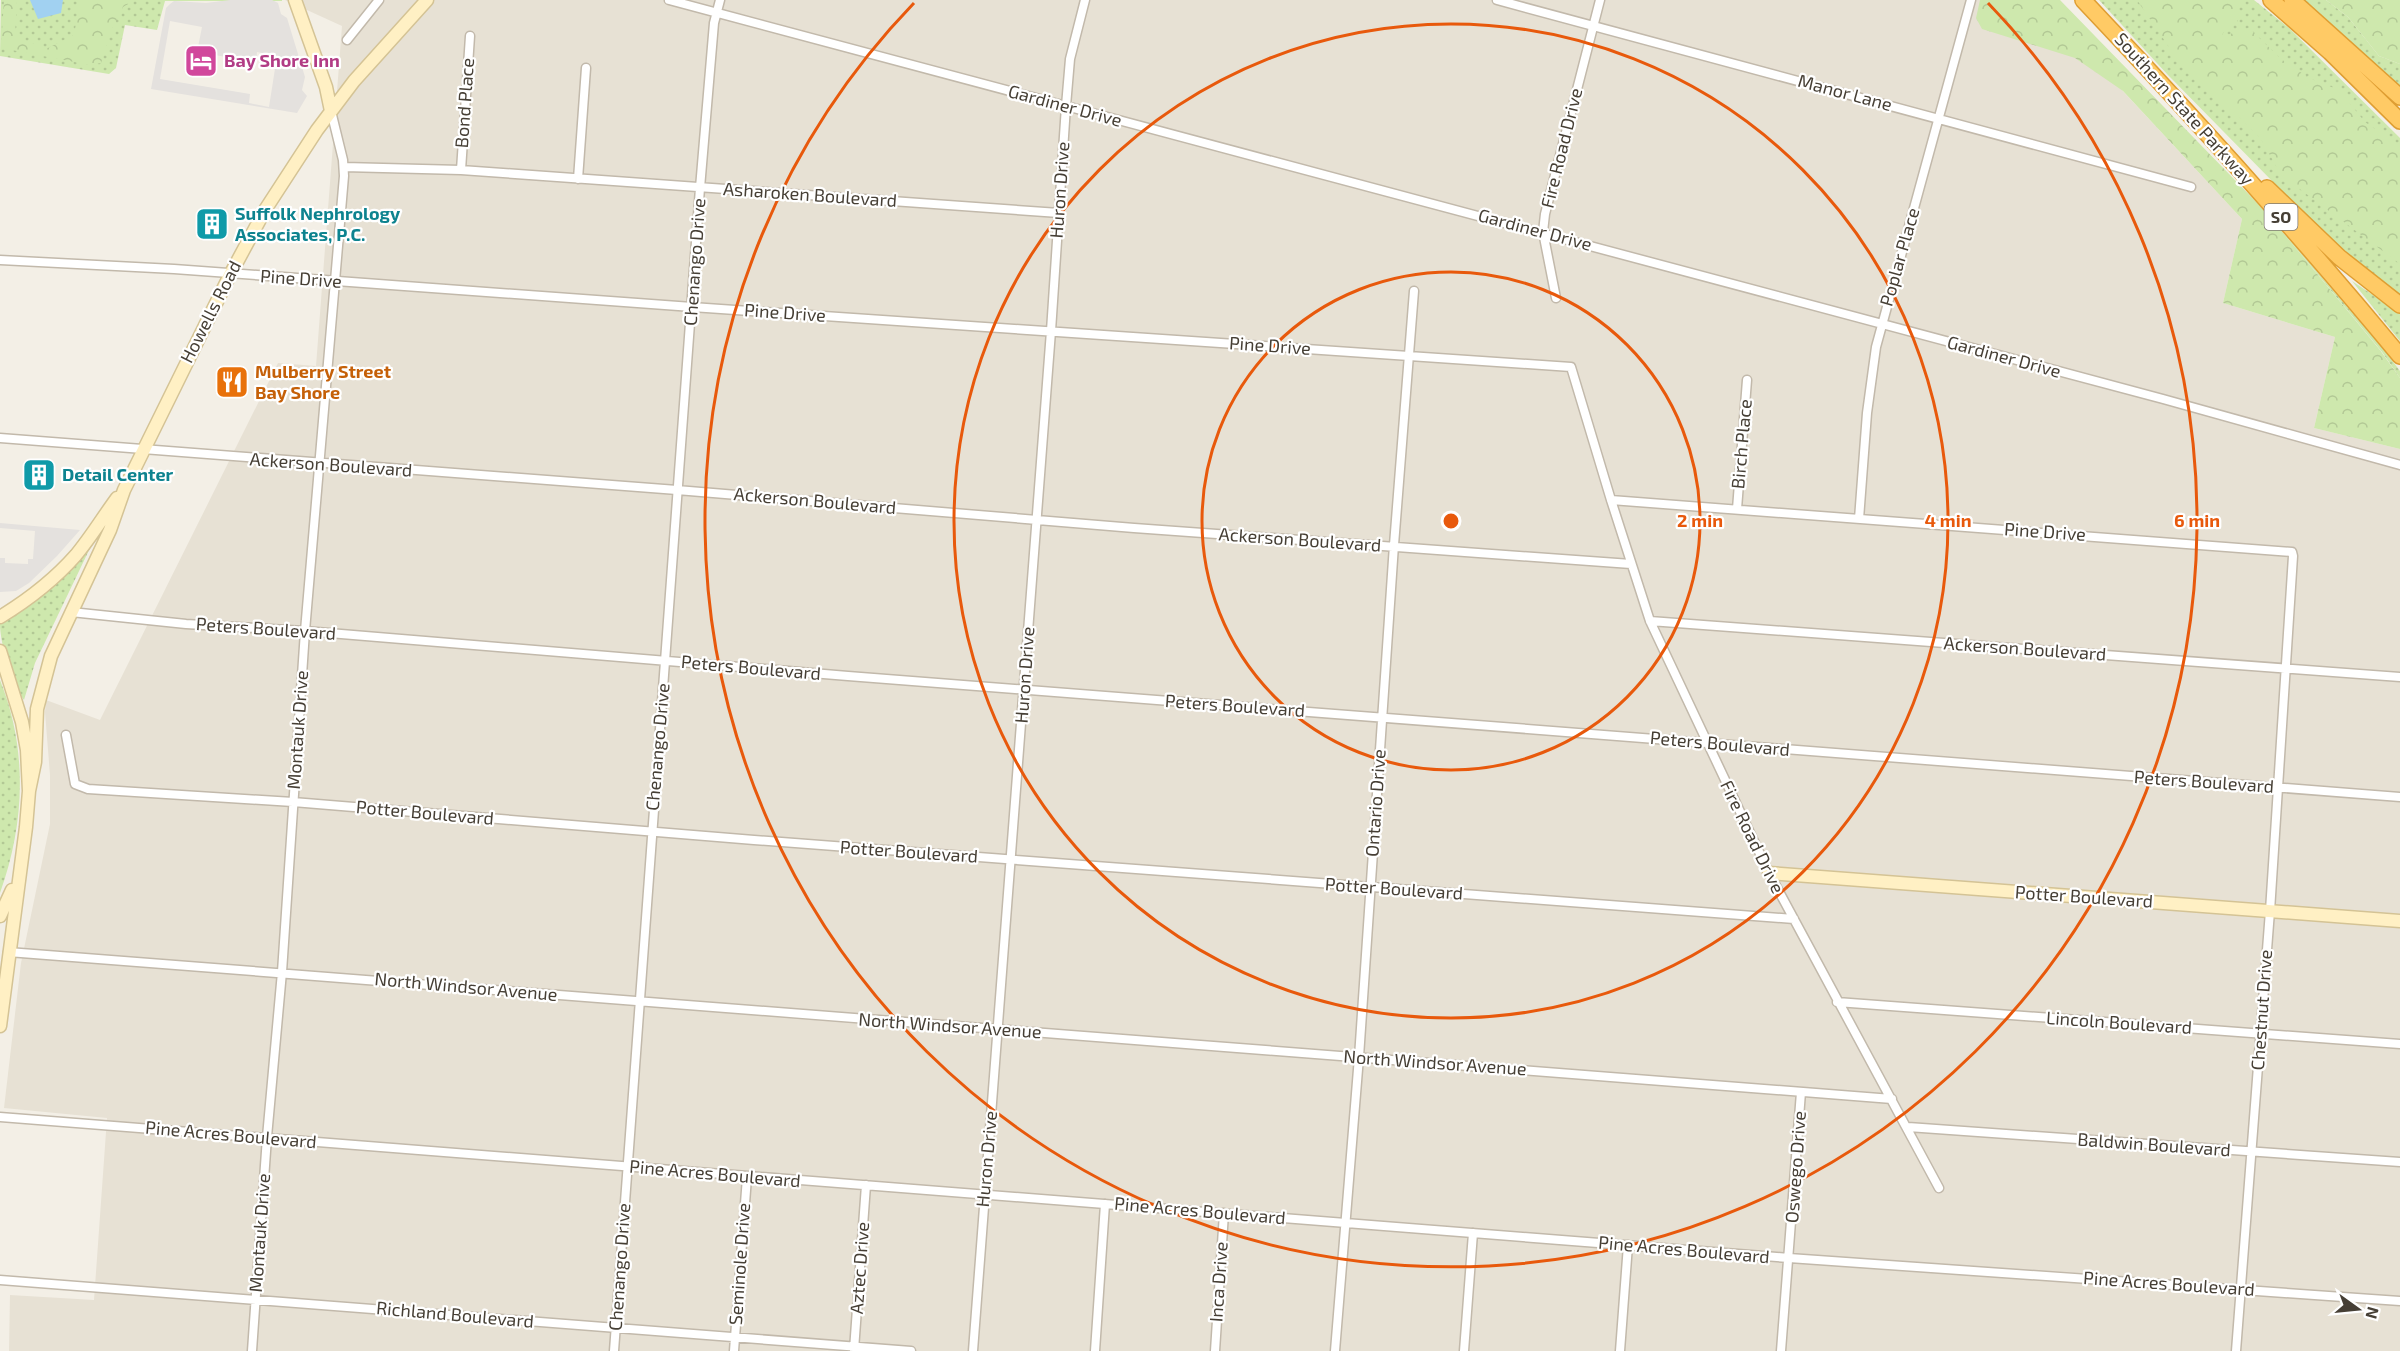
<svg xmlns="http://www.w3.org/2000/svg" width="2400" height="1351" font-family="'Exo 2',sans-serif">
<style>
.residential{fill:#e7e1d4}
.grass{fill:url(#grass-dots)}
.forest{fill:url(#forest-crowns)}
.parking{fill:#e4e1de;fill-rule:evenodd}
.water{fill:#a1d1f1}
.lines{fill:none;stroke-linecap:round;stroke-linejoin:round}
.street-casing{stroke:#c2b9ab;stroke-width:11}
.secondary-casing{stroke:#d4c395;stroke-width:15}
.highway-casing{stroke:#df9e33;stroke-width:18}
.street{stroke:#fff;stroke-width:8}
.secondary{stroke:#fff0c4;stroke-width:12}
.highway{stroke:#ffca65;stroke-width:15}
.ring{fill:none;stroke:#e8590c;stroke-width:3}
.labels{text-anchor:middle;stroke-width:4.5;stroke-linejoin:round;paint-order:stroke}
.shield{fill:#fff;stroke:#7e7972;stroke-width:1.5}
.shield-label{font-size:16px;font-weight:bold;fill:#463f35}
.hotel-label{font-size:18px;font-weight:bold;fill:#b23c85;stroke:#fff;text-anchor:start}
.street-label{font-size:18px;fill:#463f35;stroke:#fff}
.culture-label{font-size:18px;font-weight:bold;fill:#0d838f;stroke:#fff;text-anchor:start}
.food-label{font-size:18px;font-weight:bold;fill:#c56008;stroke:#fff;text-anchor:start}
.centre{fill:#e8590c;stroke:#fff;stroke-width:3}
.ring-label{font-size:18px;text-anchor:middle;font-weight:bold;fill:#e8590c;stroke:#fff;stroke-width:4.5;stroke-linejoin:round;paint-order:stroke}
</style>
<defs>
<pattern id="grass-dots" width="8" height="8" patternUnits="userSpaceOnUse" patternTransform="scale(1.5)"><rect width="8" height="8" fill="#cee8ad"/><path d="M2 2h.1M6 6h.1" fill="none" stroke="#b2c895" stroke-width="1.8" stroke-linecap="round"/></pattern>
<pattern id="forest-crowns" width="20" height="18" patternUnits="userSpaceOnUse" patternTransform="scale(1.5)"><rect width="20" height="18" fill="#cee8ad"/><path d="M2 6a3 3 0 1 1 6 0M12 15a3 3 0 1 1 6 0" fill="none" stroke="#b2c895"/></pattern>
</defs>
<rect width="100%" height="100%" fill="#f3efe6"/>
<!-- residential -->
<path class="residential" d="M 285,0 L 2038,0 L 2242,219 L 2223,303 L 2335,337 L 2314,428 L 2400,449 L 2400,1351 L 9,1351 L 10,1295 L 94,1300 L 107,1118 L 4,1108 L 21,963 L 50,824 L 50,775 L 45,712 L 46,700 L 100,720 L 278,363 L 316,366 L 342,26 Z"/>
<!-- grass -->
<path class="grass" d="M 1,0 L 282,0 L 282,1 L 165,1 L 157,30 L 125,25 L 116,68 L 109,74 L 0,56 Z
M 2099,0 L 2254,0 L 2289,28 L 2400,138 L 2400,296 L 2330,240 L 2167,74 Z
M 2302,0 L 2326,0 L 2348,17 L 2379,56 L 2400,64 L 2400,87 Z
M 2266,212 L 2385,351 L 2400,371 L 2400,378 L 2382,352 Z
M 2352,281 L 2400,313 L 2400,341 Z
M 91,546 L 35,663 L 24,700 C 12,684 0,644 0,624 C 37,602 63,580 91,546 Z
M 0,680 C 28,750 25,823 0,893 Z"/>
<!-- forest -->
<path class="forest" d="M 4,0 L 17,0 L 15,34 L 25,41 L 48,48 L 74,35 L 80,0 L 135,0 L 123,7 L 112,29 L 101,63 L 90,65 L 1,48 Z
M 1980,0 L 2060,0 L 2266,212 L 2380,350 L 2400,378 L 2400,449 L 2314,428 L 2335,337 L 2223,303 L 2242,219 L 2123,91 L 2075,58 L 1982,29 L 1976,18 Z
M 2137,0 L 2237,0 L 2238,21 L 2226,28 L 2221,37 L 2249,28 L 2281,59 L 2309,78 L 2339,90 L 2365,122 L 2400,146 L 2400,264 L 2281,175 L 2261,139 L 2173,53 Z
M 2326,0 L 2400,0 L 2400,64 L 2379,56 L 2348,17 Z"/>
<!-- parking -->
<path class="parking" d="M 230,0 L 272,0 L 278,3 L 281,14 L 287,18 L 305,77 L 302,90 L 307,96 L 297,113 L 151,89 L 166,8 L 170,4 L 174,1 L 206,3 ZM 170,21 L 202,27 L 197,52 L 256,62 L 257,52 L 277,56 L 269,107 L 249,103 L 250,94 L 160,79 Z
M 0,523 L 80,530 L 57,556 L 29,583 L 16,591 L 0,592 L 0,558 L 5,558 L 5,563 L 28,564 L 28,559 L 33,559 L 35,531 L 0,528 Z"/>
<!-- water -->
<path class="water" d="M 30,0 L 63,0 L 61,13 L 38,19 Z"/>
<g class="lines">
<!-- street casing -->
<g class="street-casing">
<path id="street" d="M 669,0 L 2163,399 L 2400,465
M 1497,0 L 2191,187
M 347,40 L 379,0
M 344,167 L 461,170 L 1059,213
M 461,170 L 470,36
M 578,179 L 586,68
M 0,260 L 174,269 L 692,307 L 1571,367 L 1611,500 L 1650,621 L 1769,873 L 1939,1188
M 1556,298 L 1543,232 L 1545,214 L 1600,0
M 0,438 L 677,490 L 1134,528 L 1631,564
M 1611,500 L 2292,552 L 2293,556 L 2270,911 L 2236,1351
M 1737,509 L 1747,380
M 1859,519 L 1867,413 L 1876,347 L 1971,0
M 71,612 L 186,624 L 305,631 L 848,676 L 2400,797
M 1650,621 L 2400,677
M 66,735 L 75,784 L 88,789 L 293,802 L 754,840 L 1794,919
M 8,952 L 1892,1099
M 1837,1002 L 2400,1044
M 0,1117 L 1789,1258 L 2400,1301
M 1908,1127 L 2400,1162
M 0,1280 L 911,1351
M 854,1350 L 866,1185
M 252,1351 L 267,1137 L 282,972 L 305,631 L 344,176 L 343,160 L 331,111
M 614,1351 L 700,188 L 714,23 L 720,0
M 734,1351 L 747,1177
M 973,1351 L 1051,331 L 1066,106 L 1070,59 L 1085,0
M 1095,1351 L 1105,1204
M 1215,1351 L 1224,1213
M 1335,1351 L 1359,1057 L 1394,545 L 1414,291
M 1464,1351 L 1473,1233
M 1620,1351 L 1628,1245
M 1781,1351 L 1801,1092"/>
</g>
<!-- secondary casing -->
<g class="secondary-casing">
<path id="secondary" d="M 295,0 L 326,87 L 331,111
M 0,617 C 28,600 54,580 76,555 C 91,537 103,517 117,498
M 0,651 L 22,722 L 27,750 L 29,791 L 26,827 L 0,1026
M 29,791 L 35,762 L 37,709 L 51,656 L 110,530 L 124,490 L 230,275 L 265,210 L 317,130 L 354,81 L 427,0
M 1769,873 L 2400,921
M 0,916 L 12,890"/>
</g>
<!-- highway casing -->
<g class="highway-casing">
<path id="highway" d="M 2083,0 C 2192,115 2299,234 2400,356
M 2271,0 L 2330,52 L 2400,121
M 2292,0 L 2400,97
M 2267,188 L 2339,257 L 2400,305"/>
</g>
<!-- street -->
<use href="#street" class="street"/>
<!-- secondary -->
<use href="#secondary" class="secondary"/>
<!-- highway -->
<use href="#highway" class="highway"/>
</g>
<!-- distance rings -->
<g class="ring">
<circle cx="1451" cy="521" r="249"/>
<circle cx="1451" cy="521" r="497"/>
<path d="M1988 3A746 746 0 1 1 914 3"/>
</g>
<!-- icons -->
<defs>
<g id="hotel-square" transform="scale(1.725)"><rect x="-9" y="-9" width="18" height="18" rx="4" fill="#d1479c" stroke="#fff"/><path d="M-6-4.5h1.5V1H6V5H4.5V3h-9V5H-6ZM-4 0a1.8 1.8 0 1 1 3.6 0ZM.5 0V-2.5h3Q6-2.5 6 0Z" fill="#fff"/></g>
<g id="building-square" transform="scale(1.725)"><rect x="-9" y="-9" width="18" height="18" rx="4" fill="#0f9aa8" stroke="#fff"/><path d="M-4-6H4V6H1V3H-1V6H-4ZM-2.5-4.3h1.7v1.8h-1.7ZM.8-4.3h1.7v1.8H.8ZM-2.5-1h1.7V.8h-1.7ZM.8-1h1.7V.8H.8Z" fill="#fff"/></g>
<g id="restaurant-square" transform="scale(1.725)"><rect x="-9" y="-9" width="18" height="18" rx="4" fill="#e8710a" stroke="#fff"/><path d="M-5-6h1v4h1v-4h1v4h1v-4h1v5L-1.5 .5V6h-2V.5L-5-1ZM5-6V6H3V1.5H1.5Q1.5-4 5-6Z" fill="#fff"/></g>
</defs>
<g fill-rule="evenodd">
<use href="#hotel-square" x="201" y="61"/>
<use href="#building-square" x="212" y="224"/>
<use href="#restaurant-square" x="232" y="382"/>
<use href="#building-square" x="39" y="475"/>
</g>
<g class="labels">
<!-- shield labels -->
<rect class="shield" x="2264.5" y="204" width="33" height="26" rx="4.5"/>
<g class="shield-label">
<text x="2281" y="223">SO</text>
</g>
<!-- hotel labels -->
<g class="hotel-label">
<text x="224" y="67">Bay Shore Inn</text>
</g>
<!-- street labels -->
<g class="street-label">
<text transform="translate(1845 93) rotate(15)" y="6">Manor Lane</text>
<text transform="translate(465 103) rotate(-86)" y="6">Bond Place</text>
<text transform="translate(1065 106) rotate(15)" y="6">Gardiner Drive</text>
<text transform="translate(2184 109) rotate(48)" y="6">Southern State Parkway</text>
<text transform="translate(1562 148) rotate(-76)" y="6">Fire Road Drive</text>
<text transform="translate(1060 190) rotate(-86)" y="6">Huron Drive</text>
<text transform="translate(810 195) rotate(4)" y="6">Asharoken Boulevard</text>
<text transform="translate(1535 230) rotate(15)" y="6">Gardiner Drive</text>
<text transform="translate(1900 257) rotate(-74)" y="6">Poplar Place</text>
<text transform="translate(695 262) rotate(-86)" y="6">Chenango Drive</text>
<text transform="translate(301 279) rotate(4)" y="6">Pine Drive</text>
<text transform="translate(211 312) rotate(-63)" y="6">Howells Road</text>
<text transform="translate(785 313) rotate(4)" y="6">Pine Drive</text>
<text transform="translate(1270 346) rotate(4)" y="6">Pine Drive</text>
<text transform="translate(2004 357) rotate(15)" y="6">Gardiner Drive</text>
<text transform="translate(1742 444) rotate(-85)" y="6">Birch Place</text>
<text transform="translate(331 465) rotate(4)" y="6">Ackerson Boulevard</text>
<text transform="translate(815 501) rotate(5)" y="6">Ackerson Boulevard</text>
<text transform="translate(2045 532) rotate(4)" y="6">Pine Drive</text>
<text transform="translate(1300 540) rotate(4)" y="6">Ackerson Boulevard</text>
<text transform="translate(266 629) rotate(4)" y="6">Peters Boulevard</text>
<text transform="translate(2025 649) rotate(4)" y="6">Ackerson Boulevard</text>
<text transform="translate(751 668) rotate(5)" y="6">Peters Boulevard</text>
<text transform="translate(1025 675) rotate(-86)" y="6">Huron Drive</text>
<text transform="translate(1235 706) rotate(4)" y="6">Peters Boulevard</text>
<text transform="translate(298 730) rotate(-86)" y="6">Montauk Drive</text>
<text transform="translate(1720 744) rotate(5)" y="6">Peters Boulevard</text>
<text transform="translate(658 747) rotate(-85)" y="6">Chenango Drive</text>
<text transform="translate(2204 782) rotate(4)" y="6">Peters Boulevard</text>
<text transform="translate(1376 803) rotate(-86)" y="6">Ontario Drive</text>
<text transform="translate(425 813) rotate(5)" y="6">Potter Boulevard</text>
<text transform="translate(1752 837) rotate(64)" y="6">Fire Road Drive</text>
<text transform="translate(909 852) rotate(4)" y="6">Potter Boulevard</text>
<text transform="translate(1394 889) rotate(4)" y="6">Potter Boulevard</text>
<text transform="translate(2084 897) rotate(4)" y="6">Potter Boulevard</text>
<text transform="translate(466 987) rotate(5)" y="6">North Windsor Avenue</text>
<text transform="translate(2262 1010) rotate(-86)" y="6">Chestnut Drive</text>
<text transform="translate(2119 1023) rotate(4)" y="6">Lincoln Boulevard</text>
<text transform="translate(950 1026) rotate(4)" y="6">North Windsor Avenue</text>
<text transform="translate(1435 1063) rotate(4)" y="6">North Windsor Avenue</text>
<text transform="translate(231 1135) rotate(5)" y="6">Pine Acres Boulevard</text>
<text transform="translate(2154 1145) rotate(4)" y="6">Baldwin Boulevard</text>
<text transform="translate(987 1159) rotate(-85)" y="6">Huron Drive</text>
<text transform="translate(1796 1167) rotate(-86)" y="6">Oswego Drive</text>
<text transform="translate(715 1174) rotate(5)" y="6">Pine Acres Boulevard</text>
<text transform="translate(1200 1211) rotate(5)" y="6">Pine Acres Boulevard</text>
<text transform="translate(260 1233) rotate(-86)" y="6">Montauk Drive</text>
<text transform="translate(1684 1250) rotate(5)" y="6">Pine Acres Boulevard</text>
<text transform="translate(740 1264) rotate(-86)" y="6">Seminole Drive</text>
<text transform="translate(620 1267) rotate(-86)" y="6">Chenango Drive</text>
<text transform="translate(860 1268) rotate(-86)" y="6">Aztec Drive</text>
<text transform="translate(1219 1282) rotate(-86)" y="6">Inca Drive</text>
<text transform="translate(2169 1284) rotate(4)" y="6">Pine Acres Boulevard</text>
<text transform="translate(455 1315) rotate(5)" y="6">Richland Boulevard</text>
</g>
<!-- culture labels -->
<g class="culture-label">
<text x="235" y="220">Suffolk Nephrology<tspan x="235" dy="21">Associates, P.C.</tspan></text>
<text x="62" y="481">Detail Center</text>
</g>
<!-- food labels -->
<g class="food-label">
<text x="255" y="378">Mulberry Street<tspan x="255" dy="21">Bay Shore</tspan></text>
</g>
</g>
<circle cx="1451" cy="521" r="9" class="centre"/>
<g class="ring-label">
<text x="1700" y="527">2 min</text>
<text x="1948" y="527">4 min</text>
<text x="2197" y="527">6 min</text>
</g>
<!-- north arrow -->
<g transform="translate(2358 1309) rotate(105)" stroke="#ffffff" stroke-width="4.5" paint-order="stroke">
<path d="M0-4.5L10 22L0 15L-10 22Z" fill="#463f35"/>
<text y="-9" font-size="16" font-weight="bold" text-anchor="middle" fill="#463f35">N</text>
</g>
</svg>
